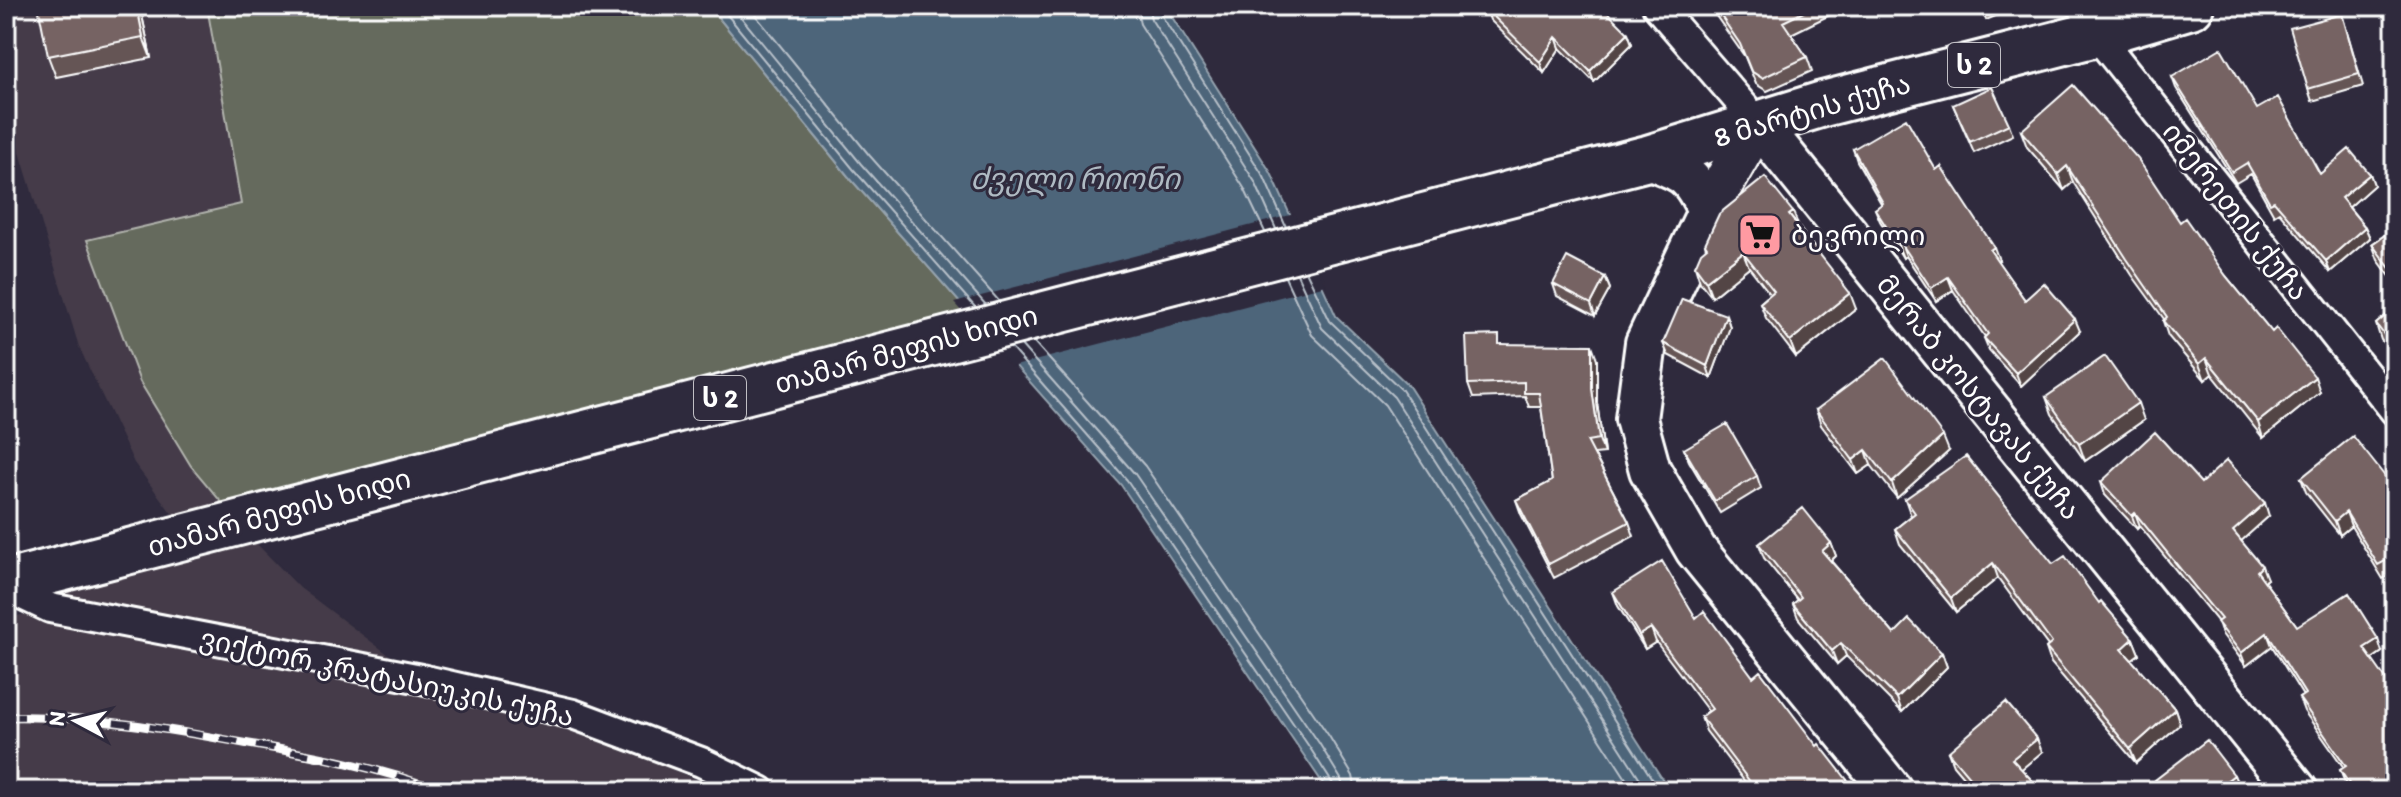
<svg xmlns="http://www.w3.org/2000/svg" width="2401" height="797" font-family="Itim,'Noto Sans Georgian',sans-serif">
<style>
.built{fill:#443b48}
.green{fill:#656a5d;stroke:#b2b4ae;stroke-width:2}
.water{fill:#4e657a;stroke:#95a3af;stroke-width:2}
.pier{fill:#2f2a3d}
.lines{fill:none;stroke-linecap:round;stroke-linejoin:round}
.shore{stroke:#b8c1ca;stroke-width:2}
.street-casing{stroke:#fff;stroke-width:34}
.secondary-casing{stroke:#fff;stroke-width:46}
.highway-casing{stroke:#fff;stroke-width:50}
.street{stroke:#2f2a3d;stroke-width:28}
.secondary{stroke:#2f2a3d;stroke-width:40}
.highway{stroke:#2f2a3d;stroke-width:44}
.rail-casing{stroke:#fff;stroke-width:9}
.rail{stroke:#2f2a3d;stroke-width:6;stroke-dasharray:18;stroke-linecap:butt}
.wall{fill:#655555;stroke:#fff;stroke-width:2}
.shaded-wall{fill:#534545;stroke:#fff;stroke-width:2}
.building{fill:#766363;stroke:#fff;stroke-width:2}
.labels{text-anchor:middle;stroke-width:6;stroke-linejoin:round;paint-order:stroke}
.shield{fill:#2f2a3d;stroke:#c1bfc5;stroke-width:2}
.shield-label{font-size:26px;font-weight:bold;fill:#fff}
.street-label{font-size:28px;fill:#fff;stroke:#2f2a3d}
.poi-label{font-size:28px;fill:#fff;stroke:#2f2a3d;text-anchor:start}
.water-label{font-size:30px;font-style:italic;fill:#afbac3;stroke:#2f2a3d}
</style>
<rect width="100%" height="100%" fill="#2f2a3d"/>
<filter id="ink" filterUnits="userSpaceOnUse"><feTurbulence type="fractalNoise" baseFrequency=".0125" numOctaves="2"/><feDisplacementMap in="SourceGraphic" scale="16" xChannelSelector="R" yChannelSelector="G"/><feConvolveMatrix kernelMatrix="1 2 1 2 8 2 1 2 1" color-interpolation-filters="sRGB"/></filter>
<g filter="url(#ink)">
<!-- built -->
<path class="built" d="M 6,6 L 207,6 L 241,204 L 87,240 L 140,382 L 191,466 L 255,542 L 300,588 L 421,679 L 550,719 L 724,791 L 6,791 L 6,619 L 48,608 L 11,591 L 176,519 L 134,463 L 79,347 L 6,106 Z"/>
<!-- green -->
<path class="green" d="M 207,6 L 709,6 L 848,176 L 978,323 L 227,509 L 191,466 L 140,382 L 87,240 L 241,204 Z"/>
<!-- water -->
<path class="water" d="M 709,6 L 1165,6 L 1271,173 L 1336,316 L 1408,385 L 1670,791 L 1328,791 L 1121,485 L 848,176 Z"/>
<!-- pier -->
<path class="pier" d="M 1294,214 L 1326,285 L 1011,367 L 954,303 Z"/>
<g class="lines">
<!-- shore -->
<path class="shore" d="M 720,6 L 854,170 L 975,307
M 732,6 L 861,164 L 986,305
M 748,6 L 870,156 L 999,301
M 1136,6 L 1140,24 L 1244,188 L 1265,232
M 1148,6 L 1151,19 L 1255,182 L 1276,229
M 1158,6 L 1160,13 L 1264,177 L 1286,227
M 1306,271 L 1330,321 L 1402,390 L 1660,791
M 1297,274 L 1322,328 L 1394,397 L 1648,791
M 1285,277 L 1312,335 L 1385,405 L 1634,791
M 1034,342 L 1145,466 L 1329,736 L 1353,776 L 1356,791
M 1021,345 L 1135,474 L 1319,743 L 1341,779 L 1344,791
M 1011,348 L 1127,480 L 1310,748 L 1333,784 L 1334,791"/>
<!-- street casing -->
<g class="street-casing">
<path id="street" d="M 1657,6 L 1758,123
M 2083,6 L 2096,34 L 2395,411
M 6,587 L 50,608 L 421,679 L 573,714 L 701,762 L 761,791"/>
</g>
<!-- secondary casing -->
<g class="secondary-casing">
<path id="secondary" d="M 1648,158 C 1685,172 1691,174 1708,210
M 1892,791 L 1696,550 L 1650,470 L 1636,419 L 1646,343 L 1713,201 L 1758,123 L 2297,791"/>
</g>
<!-- highway casing -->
<g class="highway-casing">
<path id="highway" d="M 6,583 L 1648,158 L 1823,104 L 2096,34 L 2191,6"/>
</g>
<!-- street -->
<use href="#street" class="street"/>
<!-- secondary -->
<use href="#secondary" class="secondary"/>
<!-- highway -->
<use href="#highway" class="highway"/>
<!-- rail casing -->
<g class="rail-casing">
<path id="rail" d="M 6,717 C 88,715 169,729 249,744 C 313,755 379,767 440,791"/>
</g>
<!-- rail -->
<use href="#rail" class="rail"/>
</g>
<!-- wall -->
<path class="wall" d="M 140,6 L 151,58 L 56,77 L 48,56 Z
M 1709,6 L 1848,6 L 1791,34 L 1807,57 L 1812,71 L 1767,91 L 1756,84 L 1745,57 Z
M 1980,6 L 2010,6 L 2011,10 L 1986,20 Z
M 1486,9 L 1581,11 L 1628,33 L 1632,44 L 1594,82 L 1560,48 L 1544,73 L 1490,20 Z
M 2342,14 L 2363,86 L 2312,101 L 2308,89 Z
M 2172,77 L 2257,109 L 2320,174 L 2370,174 L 2374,185 L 2349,207 L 2365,227 L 2370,238 L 2330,272 L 2279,212 L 2274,215 L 2251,174 L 2236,183 L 2176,88 Z
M 1953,105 L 2009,124 L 2013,135 L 1974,153 Z
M 2021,131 L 2180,222 L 2226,276 L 2320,392 L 2263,438 L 2212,374 L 2205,380 L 2168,336 L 2163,321 L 2164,319 L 2132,275 L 2073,182 L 2064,190 L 2027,147 Z
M 1853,149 L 1936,170 L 1999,260 L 1997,261 L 2025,300 L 2080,331 L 2021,386 L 1989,350 L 1984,338 L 1985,337 L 1953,290 L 1936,301 L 1906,256 L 1903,258 L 1880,221 L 1875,209 L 1882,205 L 1857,161 Z
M 1799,227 L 1856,309 L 1796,357 L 1766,318 L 1760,303 L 1770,294 L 1749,267 L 1712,297 L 1700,282 L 1695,266 L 1706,248 L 1705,244 Z
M 2395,228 L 2395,283 L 2378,260 L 2372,244 Z
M 1605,277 L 1610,289 L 1595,316 L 1557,296 L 1553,284 Z
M 2395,308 L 2395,357 L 2381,340 L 2376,324 Z
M 1726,315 L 1730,327 L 1711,378 L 1668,355 L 1663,343 Z
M 1502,344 L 1597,359 L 1597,403 L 1604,453 L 1594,454 L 1629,522 L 1634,536 L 1554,578 L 1521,514 L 1516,500 L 1552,481 L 1541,407 L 1529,407 L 1525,396 L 1473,398 L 1468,384 Z
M 2046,397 L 2144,420 L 2085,461 L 2052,414 Z
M 1816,410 L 1949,451 L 1897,498 L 1871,465 L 1858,474 L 1821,425 Z
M 1684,449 L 1757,476 L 1761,488 L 1720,513 L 1689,461 Z
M 2301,478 L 2395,489 L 2395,572 L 2383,579 L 2351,526 L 2340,535 L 2306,492 Z
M 2101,482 L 2201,483 L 2269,516 L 2241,541 L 2267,579 L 2264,581 L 2297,626 L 2382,652 L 2372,659 L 2395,791 L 2350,791 L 2345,783 L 2340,770 L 2344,768 L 2304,711 L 2299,698 L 2303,696 L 2272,646 L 2246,666 L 2222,634 L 2218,622 L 2140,526 L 2137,529 L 2105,495 Z
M 1905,499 L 2053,564 L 2099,603 L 2133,639 L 2139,654 L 2131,660 L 2175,709 L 2180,724 L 2136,763 L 2051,663 L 2046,648 L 2048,646 L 1998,578 L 1956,612 L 1900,544 L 1895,529 L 1911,516 Z
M 1831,543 L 1836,556 L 1831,561 L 1894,634 L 1942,653 L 1947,667 L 1902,712 L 1846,656 L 1837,664 L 1798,618 L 1793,604 L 1798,600 L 1764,558 L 1759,544 Z
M 1613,592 L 1696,618 L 1753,677 L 1851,791 L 1752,791 L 1706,731 L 1701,717 L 1708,711 L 1656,642 L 1645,649 L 1618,606 Z
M 1948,752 L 2042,752 L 2021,769 L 2042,791 L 1975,791 L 1953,765 Z"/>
<!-- shaded-wall -->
<path class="shaded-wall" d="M 137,6 L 140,6 L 151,58 L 143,37 Z
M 1628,33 L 1632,44 L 1594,82 L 1590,71 Z
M 1556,37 L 1560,48 L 1544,73 L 1540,62 Z
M 2067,166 L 2073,182 L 2064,190 L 2058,174 Z
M 2370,174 L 2374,185 L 2346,210 L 2341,198 Z
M 1793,212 L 1799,227 L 1789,215 Z
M 2365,227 L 2370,238 L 2330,272 L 2326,261 Z
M 1901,243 L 1906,256 L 1903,258 L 1898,245 Z
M 1994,247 L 1999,260 L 1994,263 L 1990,250 Z
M 1743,252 L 1749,267 L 1712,297 L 1706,281 Z
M 1605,277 L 1610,289 L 1595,316 L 1591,304 Z
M 1948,277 L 1953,290 L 1936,301 L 1931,288 Z
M 1850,293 L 1856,309 L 1796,357 L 1790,341 Z
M 1726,315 L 1730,327 L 1711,378 L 1707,366 Z
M 2075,319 L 2080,331 L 2021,386 L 2016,373 Z
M 1592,345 L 1597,359 L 1597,403 L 1604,453 L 1599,439 L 1592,389 Z
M 2206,358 L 2212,374 L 2205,380 L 2199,364 Z
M 2315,377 L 2320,392 L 2263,438 L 2258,422 Z
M 2138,403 L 2144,420 L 2085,461 L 2079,444 Z
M 1943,436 L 1949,451 L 1897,498 L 1892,483 Z
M 1866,450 L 1871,465 L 1858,474 L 1853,460 Z
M 2265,503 L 2269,516 L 2238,544 L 2233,531 Z
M 2346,512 L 2351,526 L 2340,535 L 2335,521 Z
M 2135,513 L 2140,526 L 2137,529 L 2132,516 Z
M 1831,543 L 1836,556 L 1827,564 L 1822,551 Z
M 1993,563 L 1998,578 L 1956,612 L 1951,598 Z
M 2262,566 L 2267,579 L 2261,584 L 2257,571 Z
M 1651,628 L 1656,642 L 1645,649 L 1639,635 Z
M 2267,633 L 2272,646 L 2246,666 L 2241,653 Z
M 2133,639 L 2139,654 L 2127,663 L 2122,649 Z
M 2378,639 L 2382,652 L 2369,661 L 2364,648 Z
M 1841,643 L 1846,656 L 1837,664 L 1832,651 Z
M 1942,653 L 1947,667 L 1902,712 L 1897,698 Z
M 2175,709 L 2180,724 L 2136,763 L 2130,749 Z
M 2037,739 L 2042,752 L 2017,773 L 2012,759 Z
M 2234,775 L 2240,789 L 2237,791 L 2223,791 L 2221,785 Z
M 1848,781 L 1851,791 L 1835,791 Z"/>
<!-- building -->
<path class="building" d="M 38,6 L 137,6 L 143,37 L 48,56 Z
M 1489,6 L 1576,6 L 1581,11 L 1586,6 L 1601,6 L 1628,33 L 1590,71 L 1556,37 L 1540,62 L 1486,9 Z
M 1714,6 L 1816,6 L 1783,22 L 1807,57 L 1762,78 L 1751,71 L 1740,44 Z
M 2342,14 L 2359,74 L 2308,89 L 2290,28 Z
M 2221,48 L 2257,109 L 2278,97 L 2320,174 L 2349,149 L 2370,174 L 2341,198 L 2365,227 L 2326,261 L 2274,201 L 2270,203 L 2247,163 L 2232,172 L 2172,77 Z
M 2073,85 L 2138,159 L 2180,222 L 2185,218 L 2226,276 L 2272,332 L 2276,328 L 2315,377 L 2258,422 L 2206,358 L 2199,364 L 2163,321 L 2167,317 L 2127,259 L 2067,166 L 2058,174 L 2021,131 Z
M 1992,87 L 2009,124 L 1970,142 L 1953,105 Z
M 1906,118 L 1936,170 L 1941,166 L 1994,247 L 1990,250 L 2025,300 L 2044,283 L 2075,319 L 2016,373 L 1984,338 L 1988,334 L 1948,277 L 1931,288 L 1901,243 L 1898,245 L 1875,209 L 1883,203 L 1853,149 Z
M 1765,177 L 1793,212 L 1789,215 L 1850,293 L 1790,341 L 1760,303 L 1774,291 L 1743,252 L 1706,281 L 1695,266 L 1701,252 L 1707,247 L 1705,244 L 1719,214 Z
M 2395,228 L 2395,275 L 2372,244 Z
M 1567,257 L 1605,277 L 1591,304 L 1553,284 Z
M 1682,299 L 1726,315 L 1707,366 L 1663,343 Z
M 2395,308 L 2395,349 L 2376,324 Z
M 1499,335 L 1499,344 L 1592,345 L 1592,389 L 1599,439 L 1587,441 L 1629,522 L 1549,564 L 1516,500 L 1552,481 L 1539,393 L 1524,393 L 1524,382 L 1468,384 L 1466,336 Z
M 2105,356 L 2138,403 L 2079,444 L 2046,397 Z
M 1885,358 L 1943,436 L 1892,483 L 1866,450 L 1853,460 L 1816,410 Z
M 1727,424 L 1757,476 L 1715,501 L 1684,449 Z
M 2155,432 L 2201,483 L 2227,460 L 2265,503 L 2233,531 L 2262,566 L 2257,571 L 2297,626 L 2349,593 L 2378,639 L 2364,648 L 2395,692 L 2395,791 L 2354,791 L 2340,770 L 2346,766 L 2299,698 L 2305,694 L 2267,633 L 2241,653 L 2217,622 L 2221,619 L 2135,513 L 2132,516 L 2101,482 Z
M 2353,436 L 2395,489 L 2395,563 L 2391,558 L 2378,565 L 2346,512 L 2335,521 L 2301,478 Z
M 1966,456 L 2053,564 L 2065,556 L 2099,603 L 2101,601 L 2133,639 L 2122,649 L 2175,709 L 2130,749 L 2046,648 L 2052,643 L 1993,563 L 1951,598 L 1895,529 L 1915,513 L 1905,499 Z
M 1803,508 L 1831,543 L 1822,551 L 1894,634 L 1909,619 L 1942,653 L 1897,698 L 1841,643 L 1832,651 L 1793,604 L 1801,597 L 1759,544 Z
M 1662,561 L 1696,618 L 1704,611 L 1753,677 L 1760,671 L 1817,746 L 1819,744 L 1848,781 L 1835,791 L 1757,791 L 1701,717 L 1712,709 L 1651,628 L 1639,635 L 1613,592 Z
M 2006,702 L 2037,739 L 2012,759 L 2042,791 L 1981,791 L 1948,752 Z
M 2207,740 L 2234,775 L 2221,785 L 2225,791 L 2164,791 L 2155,780 Z
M 234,785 L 255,791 L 232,791 Z"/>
</g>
<!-- icons -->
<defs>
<g id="supermarket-square" transform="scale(2.3)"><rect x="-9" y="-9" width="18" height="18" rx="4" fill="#ff9aa2" stroke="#2f2a3d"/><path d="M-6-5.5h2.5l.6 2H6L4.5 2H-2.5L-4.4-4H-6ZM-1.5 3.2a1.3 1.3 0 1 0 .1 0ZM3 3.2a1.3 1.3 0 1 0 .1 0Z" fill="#111"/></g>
</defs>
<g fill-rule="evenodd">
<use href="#supermarket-square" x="1760" y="235"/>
</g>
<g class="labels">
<!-- shield labels -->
<g class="shield">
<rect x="1948" y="43" width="52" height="44" rx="6"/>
<rect x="694" y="376" width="52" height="44" rx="6"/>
</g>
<g class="shield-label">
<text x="1974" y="74">ს 2</text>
<text x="720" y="407">ს 2</text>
</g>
<!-- street labels -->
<g class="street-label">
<text transform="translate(1812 110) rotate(-16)" y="10">8 მარტის ქუჩა</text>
<text transform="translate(2236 211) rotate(52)" y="10">იმერეთის ქუჩა</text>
<text transform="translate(906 349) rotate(-15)" y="10">თამარ მეფის ხიდი</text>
<text transform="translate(1979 397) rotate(51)" y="10">მერაბ კოსტავას ქუჩა</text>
<text transform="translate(279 512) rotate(-15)" y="10">თამარ მეფის ხიდი</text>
<text transform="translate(387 677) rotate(12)" y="10">ვიქტორ კრატასიუკის ქუჩა</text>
</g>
<!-- poi labels -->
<g class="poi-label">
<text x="1791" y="245">ბევრილი</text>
</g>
<!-- water labels -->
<g class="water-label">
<text x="1075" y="189">ძველი რიონი</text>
</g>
</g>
<!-- margin -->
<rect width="2401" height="797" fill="none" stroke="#2f2a3d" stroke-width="32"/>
<rect x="16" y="16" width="2369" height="765" fill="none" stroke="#fff" stroke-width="3" filter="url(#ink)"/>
<!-- north arrow -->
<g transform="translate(76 721) rotate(277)" stroke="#2f2a3d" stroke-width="6" paint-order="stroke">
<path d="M0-6L14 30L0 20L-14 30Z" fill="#ffffff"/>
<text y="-12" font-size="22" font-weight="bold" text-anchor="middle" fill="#ffffff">N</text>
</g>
</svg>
